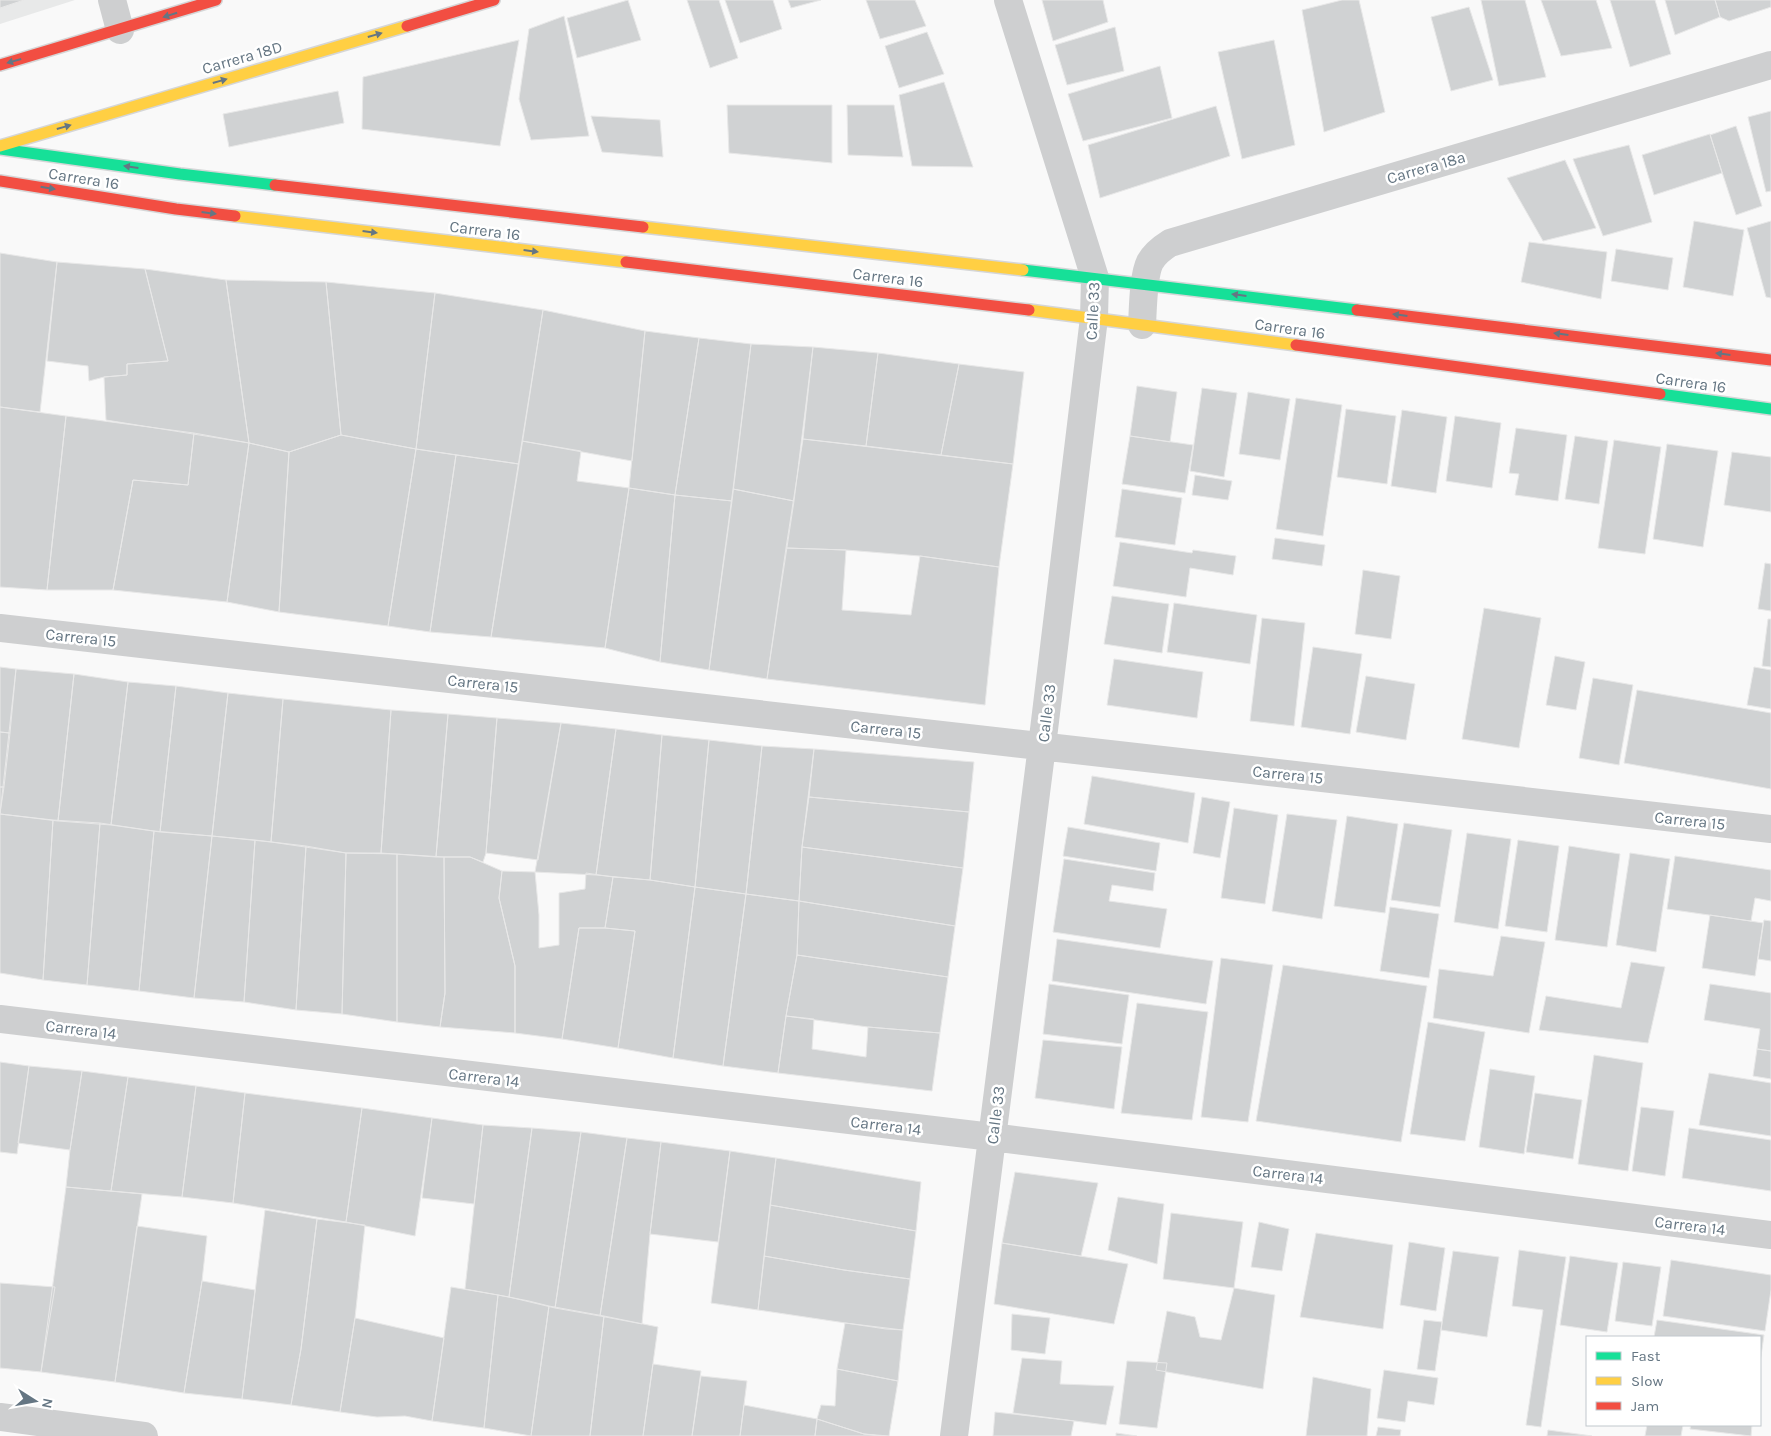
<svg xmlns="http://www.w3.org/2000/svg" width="1771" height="1436" font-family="Karla,sans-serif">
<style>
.built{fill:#e8e9e9}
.building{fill:#d0d2d3;stroke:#e8e8e8}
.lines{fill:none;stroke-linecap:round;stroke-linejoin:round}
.fast-casing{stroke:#d5d6d7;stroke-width:14}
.slow-casing{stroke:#d5d6d7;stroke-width:14}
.jam-casing{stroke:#d5d6d7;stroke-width:14}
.street{stroke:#cecfd0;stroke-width:28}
.fast{stroke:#16e098;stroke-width:11}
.slow{stroke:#ffcf43;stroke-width:11}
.jam{stroke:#f24e42;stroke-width:11}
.oneway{fill:#657683}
.labels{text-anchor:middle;stroke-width:5;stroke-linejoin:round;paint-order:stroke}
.street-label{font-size:16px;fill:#657683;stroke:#fff}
</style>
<rect width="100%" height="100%" fill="#f9f9f9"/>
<!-- built -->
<path class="built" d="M 0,0 L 75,0 L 0,24 Z"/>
<!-- building -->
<path class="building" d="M 0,0 L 24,0 L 0,8 Z
M 628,0 L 641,40 L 577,58 L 567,18 Z
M 687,0 L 719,0 L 738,58 L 710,68 Z
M 725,0 L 773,0 L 782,29 L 740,43 Z
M 788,0 L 821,0 L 791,8 Z
M 866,0 L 915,0 L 926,26 L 880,39 Z
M 1042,0 L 1103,0 L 1108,22 L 1053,41 Z
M 1342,0 L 1359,0 L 1385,112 L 1324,132 L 1302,10 Z
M 1481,0 L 1525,0 L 1546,77 L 1499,86 Z
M 1541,0 L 1596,0 L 1612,48 L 1561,56 Z
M 1610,0 L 1655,0 L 1671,54 L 1630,67 Z
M 1665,0 L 1715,0 L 1720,17 L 1675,35 Z
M 1715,0 L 1771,0 L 1771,7 L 1729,21 L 1720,17 Z
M 1469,7 L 1493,80 L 1451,91 L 1431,17 Z
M 564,16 L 589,136 L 531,140 L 519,99 L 529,29 Z
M 1115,27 L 1124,71 L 1067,85 L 1055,45 Z
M 927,32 L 944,74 L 899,88 L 885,46 Z
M 519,40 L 500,146 L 362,129 L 363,77 Z
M 1274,40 L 1295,145 L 1242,159 L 1218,52 Z
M 1160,66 L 1172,118 L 1083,141 L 1068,94 Z
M 944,82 L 973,167 L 912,166 L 899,95 Z
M 338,91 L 344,123 L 229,147 L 223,114 Z
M 727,105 L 832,105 L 832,163 L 729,153 Z
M 847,105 L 894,105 L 903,157 L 848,155 Z
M 1216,106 L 1230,156 L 1100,198 L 1088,145 Z
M 1771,111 L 1771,191 L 1766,192 L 1748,117 Z
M 591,116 L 660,120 L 663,157 L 602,152 Z
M 1736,126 L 1762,206 L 1736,215 L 1710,135 Z
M 1710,134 L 1722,173 L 1654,195 L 1642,155 Z
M 1629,145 L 1652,222 L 1603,236 L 1573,159 Z
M 1565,160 L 1596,228 L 1543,241 L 1507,178 Z
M 1694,221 L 1744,230 L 1733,296 L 1683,287 Z
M 1771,221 L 1771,298 L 1766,297 L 1747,228 Z
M 1529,242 L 1607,252 L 1601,299 L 1521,282 Z
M 1616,249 L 1673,258 L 1668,290 L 1611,281 Z
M 0,253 L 57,262 L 40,412 L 0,407 Z
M 57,262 L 145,269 L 168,361 L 127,364 L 127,375 L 104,377 L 89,381 L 88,366 L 47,361 Z
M 145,269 L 226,280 L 249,443 L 106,420 L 104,377 L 127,375 L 127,364 L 168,361 Z
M 226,280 L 326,282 L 341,435 L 289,452 L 249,443 Z
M 326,282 L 435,293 L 416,449 L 341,435 Z
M 435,293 L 543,310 L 519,464 L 416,449 Z
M 543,310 L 645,331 L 632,461 L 522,441 Z
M 645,331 L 699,338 L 675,495 L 629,488 Z
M 699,338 L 751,344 L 732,501 L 675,495 Z
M 751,344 L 813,347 L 794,501 L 733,489 Z
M 813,347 L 878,353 L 866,446 L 803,439 Z
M 878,353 L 959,364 L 941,455 L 866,446 Z
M 959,364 L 1024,372 L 1013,464 L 941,455 Z
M 1137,386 L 1177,392 L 1170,442 L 1130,436 Z
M 1202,388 L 1237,393 L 1224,477 L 1190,471 Z
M 1248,392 L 1290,399 L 1280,460 L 1239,454 Z
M 1296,398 L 1342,405 L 1323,536 L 1276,529 Z
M 0,407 L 66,416 L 47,590 L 0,587 Z
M 1346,409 L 1396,416 L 1387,484 L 1337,477 Z
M 1402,410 L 1447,417 L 1436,493 L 1391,486 Z
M 66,416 L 194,433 L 188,485 L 133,480 L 113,590 L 47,590 Z
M 1455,416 L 1501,423 L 1492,488 L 1446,481 Z
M 1516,428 L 1567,435 L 1558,501 L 1515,495 L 1519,474 L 1509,473 Z
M 194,433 L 249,443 L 227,602 L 113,590 L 133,480 L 188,485 Z
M 341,435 L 416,449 L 388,626 L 279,612 L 289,452 Z
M 1130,436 L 1193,445 L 1185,493 L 1122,484 Z
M 1575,436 L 1608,441 L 1599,504 L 1565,499 Z
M 803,439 L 1013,464 L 999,567 L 920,556 L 846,550 L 786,548 Z
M 1614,440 L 1661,447 L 1645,554 L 1598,548 Z
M 522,441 L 581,451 L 577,481 L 629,488 L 605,648 L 491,637 Z
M 249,443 L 289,452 L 279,612 L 227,602 Z
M 1667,444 L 1718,451 L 1703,547 L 1653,539 Z
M 416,449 L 456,455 L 430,632 L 388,626 Z
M 1732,452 L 1771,457 L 1771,512 L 1724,505 Z
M 456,455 L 519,464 L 491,637 L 430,632 Z
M 1195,475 L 1232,481 L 1228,500 L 1192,495 Z
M 629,488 L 675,495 L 660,662 L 605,648 Z
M 733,489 L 794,501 L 767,679 L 709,670 Z
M 1122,489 L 1182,498 L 1175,545 L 1115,537 Z
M 675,495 L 732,501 L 709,670 L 660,662 Z
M 1275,538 L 1325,545 L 1322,566 L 1272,559 Z
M 1120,542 L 1192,553 L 1193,550 L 1236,556 L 1233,575 L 1190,568 L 1186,597 L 1113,586 Z
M 786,548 L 846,550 L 842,610 L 911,615 L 920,556 L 999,567 L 985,705 L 767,679 Z
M 1765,563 L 1771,564 L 1771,611 L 1758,609 Z
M 1363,570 L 1400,576 L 1391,639 L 1355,634 Z
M 1112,596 L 1169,604 L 1162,653 L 1104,644 Z
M 1174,603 L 1257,615 L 1250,664 L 1167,652 Z
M 1484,608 L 1541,618 L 1519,748 L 1462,739 Z
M 1262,618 L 1305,623 L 1294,726 L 1250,721 Z
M 1768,619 L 1771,619 L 1771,667 L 1762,666 Z
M 1313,647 L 1362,654 L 1350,734 L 1301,727 Z
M 1555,656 L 1585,662 L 1576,710 L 1546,705 Z
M 1114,659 L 1203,672 L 1197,718 L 1107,705 Z
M 0,667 L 16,669 L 10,733 L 0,732 Z
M 1754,667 L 1771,670 L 1771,709 L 1747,705 Z
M 16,669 L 74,674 L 58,821 L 0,814 Z
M 74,674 L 128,682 L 111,825 L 58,821 Z
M 1366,676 L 1415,684 L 1406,740 L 1356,732 Z
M 1593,678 L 1633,685 L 1619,765 L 1579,758 Z
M 128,682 L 176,686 L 160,832 L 111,825 Z
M 176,686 L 228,693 L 212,836 L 160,832 Z
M 1637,690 L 1771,713 L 1771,789 L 1624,763 Z
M 228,693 L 283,699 L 271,842 L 212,836 Z
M 283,699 L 391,710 L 381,853 L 346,853 L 271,842 Z
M 391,710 L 448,714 L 436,857 L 381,853 Z
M 448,714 L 497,718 L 486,853 L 483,862 L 470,857 L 436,857 Z
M 497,718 L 561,723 L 538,860 L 486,853 Z
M 561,723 L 616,729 L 596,875 L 535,872 Z
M 616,729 L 662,735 L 650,880 L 596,875 Z
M 0,732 L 10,733 L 4,787 L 0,787 Z
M 662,735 L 709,740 L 695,887 L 650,880 Z
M 709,740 L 762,746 L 746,894 L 695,887 Z
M 762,746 L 814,749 L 802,847 L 799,901 L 746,894 Z
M 814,749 L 974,762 L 969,812 L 809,797 Z
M 1092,776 L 1195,793 L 1188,843 L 1084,824 Z
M 0,787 L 4,787 L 0,813 Z
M 809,797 L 969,812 L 963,868 L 802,847 Z
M 1202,797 L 1230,802 L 1220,858 L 1193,853 Z
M 1234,808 L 1278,815 L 1265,904 L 1221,898 Z
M 0,814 L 53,820 L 43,980 L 0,973 Z
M 1287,814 L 1337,820 L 1322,919 L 1272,911 Z
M 1347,816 L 1398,824 L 1385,913 L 1334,906 Z
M 53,820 L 100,823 L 87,985 L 43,980 Z
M 100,823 L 154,831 L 139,991 L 87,985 Z
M 1404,823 L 1452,830 L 1440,907 L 1391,900 Z
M 1068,827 L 1160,843 L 1156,871 L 1063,856 Z
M 154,831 L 212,836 L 194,998 L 139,991 Z
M 1467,833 L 1511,839 L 1498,929 L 1454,922 Z
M 212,836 L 255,840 L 244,1002 L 194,998 Z
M 255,840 L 306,846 L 296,1010 L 244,1002 Z
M 1518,840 L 1559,846 L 1547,932 L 1505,926 Z
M 306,846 L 346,853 L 342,1014 L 296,1010 Z
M 1569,846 L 1620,854 L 1607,947 L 1555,940 Z
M 802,847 L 963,868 L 955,926 L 799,901 Z
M 346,853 L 397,854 L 397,1022 L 342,1014 Z
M 1630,853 L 1670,859 L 1656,952 L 1616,945 Z
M 397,854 L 444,857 L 445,993 L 440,1027 L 397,1022 Z
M 1675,856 L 1771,870 L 1771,901 L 1755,898 L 1751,921 L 1667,909 Z
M 444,857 L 470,857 L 502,871 L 499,898 L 515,966 L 515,1033 L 440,1027 L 445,993 Z
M 1064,859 L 1155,873 L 1153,891 L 1112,885 L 1109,901 L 1167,909 L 1160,948 L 1053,932 Z
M 502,871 L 535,872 L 539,915 L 539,948 L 559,945 L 559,893 L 585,889 L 586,873 L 613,877 L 605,928 L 579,928 L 562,1039 L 515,1033 L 515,966 L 499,898 Z
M 613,877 L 650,880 L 695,887 L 673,1058 L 618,1048 L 635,931 L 605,928 Z
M 695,887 L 746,894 L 723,1066 L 673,1058 Z
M 746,894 L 799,901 L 797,955 L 786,1016 L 778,1073 L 723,1066 Z
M 799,901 L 955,926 L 948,977 L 797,955 Z
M 1390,907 L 1439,914 L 1429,978 L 1380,971 Z
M 1710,915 L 1763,923 L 1755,976 L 1702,968 Z
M 1764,920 L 1771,921 L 1771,961 L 1758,959 Z
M 579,928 L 605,928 L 635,931 L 618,1048 L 562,1039 Z
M 1501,936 L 1545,942 L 1529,1033 L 1433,1018 L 1439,969 L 1493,976 Z
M 1057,939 L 1213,961 L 1206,1004 L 1052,981 Z
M 797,955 L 948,977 L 940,1033 L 868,1027 L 786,1016 Z
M 1221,958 L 1273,965 L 1248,1122 L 1201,1117 Z
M 1631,962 L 1665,967 L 1648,1043 L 1539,1030 L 1546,996 L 1621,1008 Z
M 1283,965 L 1427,986 L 1401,1142 L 1256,1121 Z
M 1049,984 L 1129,995 L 1122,1044 L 1043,1034 Z
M 1710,984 L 1771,993 L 1771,1051 L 1757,1049 L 1760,1029 L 1704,1020 Z
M 1137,1003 L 1208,1012 L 1192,1120 L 1121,1113 Z
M 786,1016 L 814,1019 L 812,1049 L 866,1057 L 868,1027 L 940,1033 L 932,1091 L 778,1073 Z
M 1428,1022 L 1485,1032 L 1465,1141 L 1410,1134 Z
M 1043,1040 L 1122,1047 L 1114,1109 L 1035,1098 Z
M 1757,1049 L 1771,1051 L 1771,1079 L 1753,1076 Z
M 1594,1055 L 1643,1063 L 1628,1171 L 1578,1164 Z
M 0,1062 L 29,1066 L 17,1154 L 0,1152 Z
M 29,1066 L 82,1071 L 70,1150 L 18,1143 Z
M 1490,1069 L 1535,1076 L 1524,1154 L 1479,1147 Z
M 82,1071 L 128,1077 L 111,1191 L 66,1187 L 70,1150 Z
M 1709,1073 L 1771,1083 L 1771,1136 L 1699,1125 Z
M 128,1077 L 196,1086 L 182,1197 L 111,1191 Z
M 196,1086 L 245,1093 L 233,1203 L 182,1197 Z
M 245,1093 L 362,1108 L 346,1222 L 233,1203 Z
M 1535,1093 L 1582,1100 L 1573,1159 L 1526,1152 Z
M 1641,1107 L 1674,1111 L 1665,1176 L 1632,1171 Z
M 362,1108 L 432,1118 L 415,1236 L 346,1222 Z
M 432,1118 L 483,1125 L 474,1204 L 422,1198 Z
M 483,1125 L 532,1128 L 509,1297 L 465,1289 Z
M 532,1128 L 581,1132 L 555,1308 L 509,1297 Z
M 1689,1128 L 1771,1140 L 1771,1191 L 1682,1178 Z
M 581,1132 L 627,1138 L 600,1316 L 555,1308 Z
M 627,1138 L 661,1142 L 650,1234 L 642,1324 L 600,1316 Z
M 661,1142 L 730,1151 L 718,1242 L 650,1234 Z
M 730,1151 L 776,1158 L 758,1310 L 711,1303 Z
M 776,1158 L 921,1182 L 916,1231 L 770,1205 Z
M 1015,1172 L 1098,1183 L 1081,1256 L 1002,1243 Z
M 66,1187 L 142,1194 L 115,1382 L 41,1372 Z
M 1118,1197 L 1164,1204 L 1157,1264 L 1108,1250 Z
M 770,1205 L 916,1231 L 910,1279 L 844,1270 L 764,1256 Z
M 265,1210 L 317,1219 L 301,1349 L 291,1405 L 242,1399 Z
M 1171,1213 L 1243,1222 L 1234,1288 L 1163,1279 Z
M 317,1219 L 365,1225 L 355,1318 L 340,1412 L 291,1405 L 301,1349 Z
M 1259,1222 L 1289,1229 L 1282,1271 L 1251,1267 Z
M 137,1226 L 207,1236 L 202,1281 L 184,1393 L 115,1382 Z
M 1316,1233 L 1393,1245 L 1383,1329 L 1300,1317 Z
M 1409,1242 L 1445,1248 L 1436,1311 L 1400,1305 Z
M 1002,1243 L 1128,1264 L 1114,1324 L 994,1304 Z
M 1519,1250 L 1566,1257 L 1541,1427 L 1526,1425 L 1543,1310 L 1512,1306 Z
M 1453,1251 L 1499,1257 L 1487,1337 L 1441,1330 Z
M 764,1256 L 844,1270 L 910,1279 L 903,1330 L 886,1329 L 758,1310 Z
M 1570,1256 L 1618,1263 L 1607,1332 L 1560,1325 Z
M 1671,1260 L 1771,1275 L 1771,1290 L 1765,1331 L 1663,1316 Z
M 1623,1262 L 1661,1267 L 1652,1326 L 1615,1321 Z
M 202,1281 L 255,1290 L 242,1399 L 184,1393 Z
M 0,1283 L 55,1287 L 41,1372 L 0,1368 Z
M 451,1287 L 498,1295 L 484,1428 L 432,1421 Z
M 1234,1288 L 1275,1295 L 1263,1389 L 1156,1370 L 1167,1311 L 1195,1317 L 1200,1337 L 1221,1340 Z
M 498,1295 L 529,1301 L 549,1306 L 531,1436 L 484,1428 Z
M 549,1306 L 604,1316 L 590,1436 L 531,1436 Z
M 1012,1314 L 1050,1318 L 1045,1354 L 1011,1350 Z
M 604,1316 L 658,1327 L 643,1436 L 590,1436 Z
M 355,1318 L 444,1338 L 432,1421 L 405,1416 L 377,1417 L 340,1412 Z
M 1424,1320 L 1442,1322 L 1435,1371 L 1417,1369 Z
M 1657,1320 L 1764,1335 L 1760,1363 L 1760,1337 L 1654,1337 Z
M 845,1323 L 903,1330 L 898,1381 L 837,1369 Z
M 1022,1358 L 1062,1361 L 1060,1384 L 1114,1386 L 1106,1425 L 1013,1413 Z
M 1127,1361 L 1167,1363 L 1157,1428 L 1119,1424 Z
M 653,1364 L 701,1371 L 692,1436 L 643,1436 Z
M 837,1369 L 898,1381 L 889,1436 L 864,1434 L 817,1419 L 821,1405 L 835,1406 Z
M 1384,1370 L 1438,1378 L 1434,1405 L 1408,1401 L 1405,1422 L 1377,1418 Z
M 701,1376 L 747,1381 L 740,1436 L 692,1436 Z
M 1313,1377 L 1371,1389 L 1367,1436 L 1306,1436 Z
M 744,1405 L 817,1419 L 815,1436 L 740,1436 Z
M 995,1412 L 1074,1421 L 1071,1436 L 993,1436 Z
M 817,1419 L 864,1434 L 880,1436 L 815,1436 Z
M 1647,1425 L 1683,1425 L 1681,1436 L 1645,1436 Z
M 1691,1425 L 1752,1425 L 1751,1436 L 1690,1429 Z
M 1378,1427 L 1401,1430 L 1400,1436 L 1376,1436 Z
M 1548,1430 L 1585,1435 L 1592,1436 L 1547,1436 Z
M 1116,1433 L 1137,1436 L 1116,1436 Z"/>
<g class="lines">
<!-- fast casing -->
<g class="fast-casing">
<path id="fast" d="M 0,149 L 180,174 L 275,185
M 1023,270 L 1357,310
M 1660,394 L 1771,409"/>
</g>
<!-- slow casing -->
<g class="slow-casing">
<path id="slow" d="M 0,146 L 407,26
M 235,216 L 626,262
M 643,227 L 1023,270
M 1029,310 L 1296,345"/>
</g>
<!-- jam casing -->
<g class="jam-casing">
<path id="jam" d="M 407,26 L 494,0
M 0,65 L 216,0
M 0,181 L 176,209 L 235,216
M 275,185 L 643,227
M 626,262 L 1029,310
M 1357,310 L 1771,360
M 1296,345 L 1660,394"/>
</g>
<!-- street -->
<path class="street" d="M 112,0 L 120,30
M 1142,325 C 1143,309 1143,276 1150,262 C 1155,253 1162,248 1170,243 L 1771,65
M 0,628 L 1771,829
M 0,1019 L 992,1137 L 1771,1235
M 0,1417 L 144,1436
M 954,1436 L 1042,746 L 1094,318 L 1095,278 L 1008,0"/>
<!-- fast -->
<use href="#fast" class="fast"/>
<!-- slow -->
<use href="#slow" class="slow"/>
<!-- jam -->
<use href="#jam" class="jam"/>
</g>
<!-- one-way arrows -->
<defs><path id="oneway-solid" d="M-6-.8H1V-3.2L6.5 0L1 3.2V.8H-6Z" transform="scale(1.25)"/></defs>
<g class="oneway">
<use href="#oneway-solid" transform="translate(170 15) rotate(163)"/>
<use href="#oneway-solid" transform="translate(375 35) rotate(-16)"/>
<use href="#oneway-solid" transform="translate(14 61) rotate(164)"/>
<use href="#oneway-solid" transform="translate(220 81) rotate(-16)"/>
<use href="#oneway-solid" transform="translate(64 127) rotate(-16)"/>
<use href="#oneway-solid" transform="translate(131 167) rotate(-172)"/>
<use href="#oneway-solid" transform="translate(48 188) rotate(9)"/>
<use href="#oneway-solid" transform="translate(209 213) rotate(7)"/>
<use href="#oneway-solid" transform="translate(370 232) rotate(7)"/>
<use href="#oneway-solid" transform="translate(531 251) rotate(7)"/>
<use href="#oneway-solid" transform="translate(1239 295) rotate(-173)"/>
<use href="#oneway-solid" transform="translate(1400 315) rotate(-173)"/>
<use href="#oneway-solid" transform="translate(1561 334) rotate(-173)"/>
<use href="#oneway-solid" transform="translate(1723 354) rotate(-173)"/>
</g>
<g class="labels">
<!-- street labels -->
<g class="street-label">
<text transform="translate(242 57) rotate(-16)" y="6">Carrera 18D</text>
<text transform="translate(1426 167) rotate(-16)" y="6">Carrera 18a</text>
<text transform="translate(84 178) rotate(9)" y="6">Carrera 16</text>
<text transform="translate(485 230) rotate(7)" y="6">Carrera 16</text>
<text transform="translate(888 277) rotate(7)" y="6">Carrera 16</text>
<text transform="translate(1092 311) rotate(-87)" y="6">Calle 33</text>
<text transform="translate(1290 328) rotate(8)" y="6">Carrera 16</text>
<text transform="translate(1691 382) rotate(8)" y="6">Carrera 16</text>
<text transform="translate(81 637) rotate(6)" y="6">Carrera 15</text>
<text transform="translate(483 683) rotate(6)" y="6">Carrera 15</text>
<text transform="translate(1046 713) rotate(-83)" y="6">Calle 33</text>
<text transform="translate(886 729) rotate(6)" y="6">Carrera 15</text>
<text transform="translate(1288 774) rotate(6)" y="6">Carrera 15</text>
<text transform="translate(1690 820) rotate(6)" y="6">Carrera 15</text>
<text transform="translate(81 1029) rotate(7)" y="6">Carrera 14</text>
<text transform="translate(484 1077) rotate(7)" y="6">Carrera 14</text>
<text transform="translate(995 1115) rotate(-83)" y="6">Calle 33</text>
<text transform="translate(886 1125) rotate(7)" y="6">Carrera 14</text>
<text transform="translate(1288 1174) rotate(7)" y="6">Carrera 14</text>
<text transform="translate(1690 1225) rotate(7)" y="6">Carrera 14</text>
</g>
</g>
<!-- legend -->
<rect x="1586" y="1336" width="175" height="90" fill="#ffffff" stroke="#c1c8cd"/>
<rect x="1596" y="1352" width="25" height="8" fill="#16e098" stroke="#c1c8cd"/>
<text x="1631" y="1361" font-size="15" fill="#657683">Fast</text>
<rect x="1596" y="1377" width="25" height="8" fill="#ffcf43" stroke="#c1c8cd"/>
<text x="1631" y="1386" font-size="15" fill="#657683">Slow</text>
<rect x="1596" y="1402" width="25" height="8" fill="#f24e42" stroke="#c1c8cd"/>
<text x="1631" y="1411" font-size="15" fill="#657683">Jam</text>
<!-- north arrow -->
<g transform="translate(35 1401) rotate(101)" stroke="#ffffff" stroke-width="4" paint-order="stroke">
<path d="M0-4L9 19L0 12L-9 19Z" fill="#657683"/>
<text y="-8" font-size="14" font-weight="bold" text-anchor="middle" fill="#657683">N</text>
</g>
</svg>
